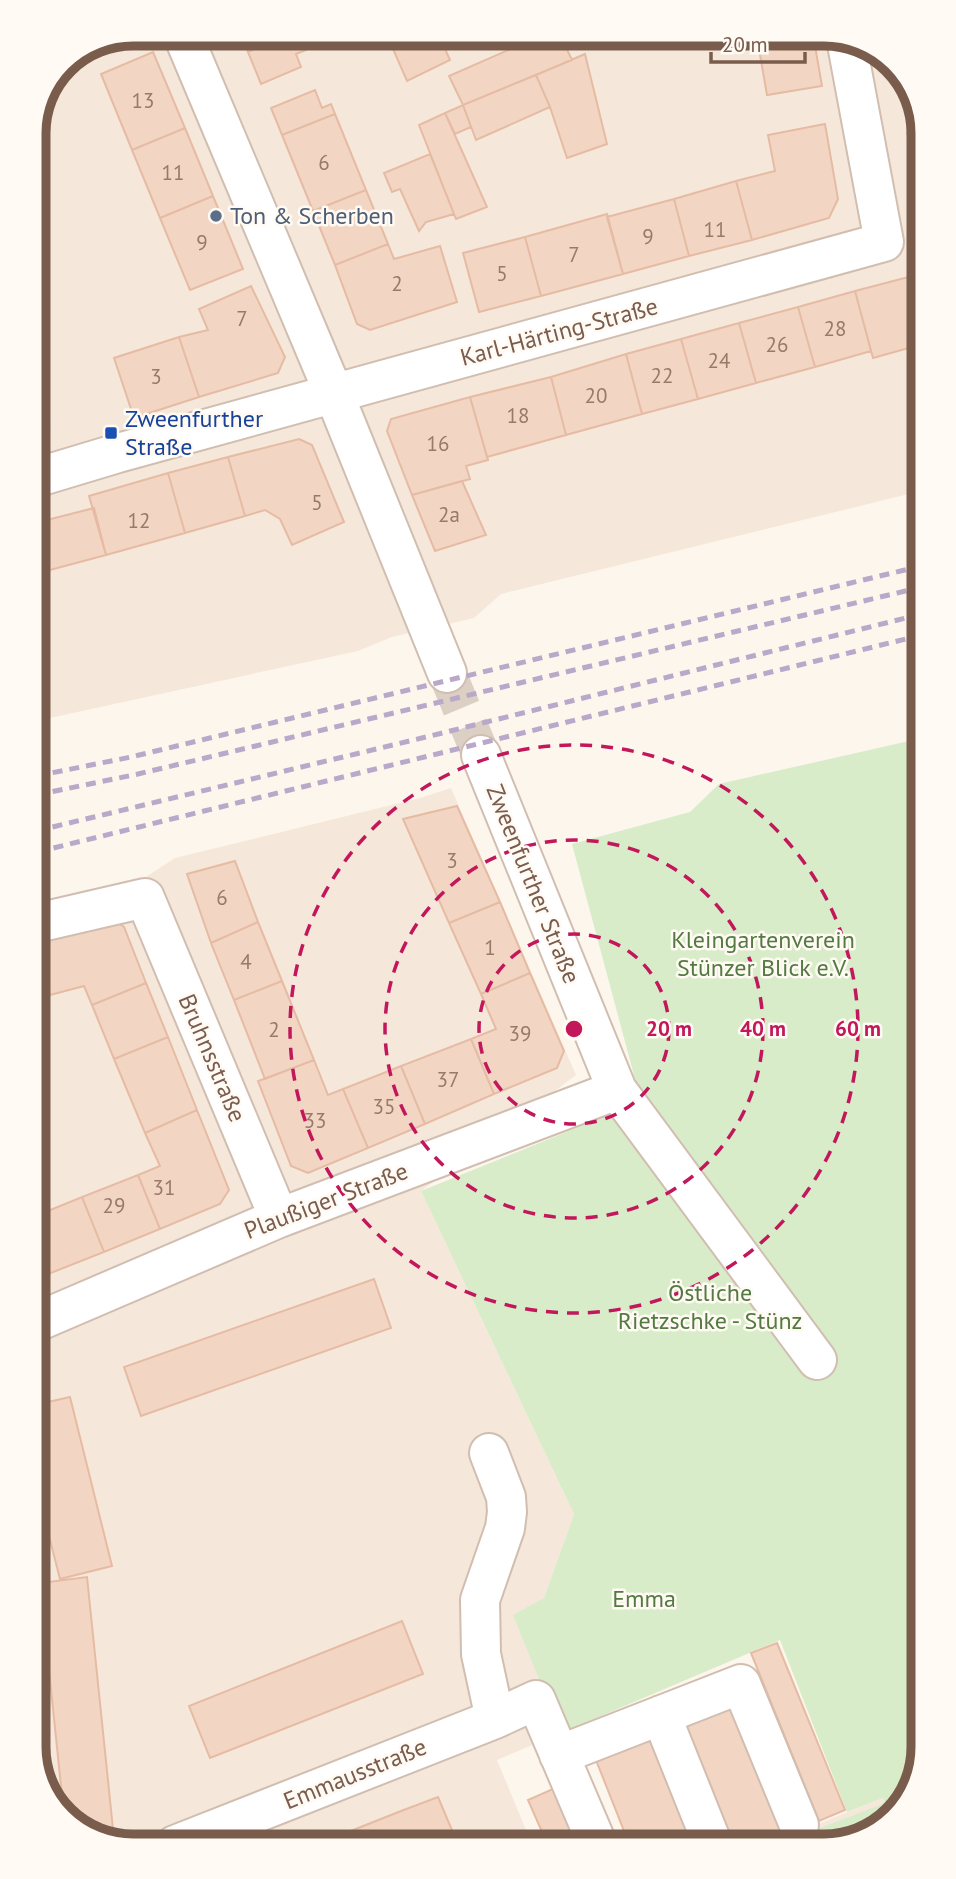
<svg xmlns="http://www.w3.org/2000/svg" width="956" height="1879" font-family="'PT Sans',sans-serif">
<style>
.residential{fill:#f5e8da}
.industrial{fill:#efe9e4}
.green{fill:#d8ecc9}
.building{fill:#f3d5c3;stroke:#e6bba3;stroke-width:2}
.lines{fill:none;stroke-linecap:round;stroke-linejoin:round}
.minor-tunnel{stroke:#dcd0c4;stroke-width:38;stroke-dasharray:38 19;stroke-linecap:butt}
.minor-casing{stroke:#d1beb0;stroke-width:42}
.minor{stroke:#fff;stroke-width:38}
.rail{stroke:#b9a8c9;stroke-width:5;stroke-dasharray:10 7;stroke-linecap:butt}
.ring{fill:none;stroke:#c2185b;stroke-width:3.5;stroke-dasharray:12 9}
.service-dot{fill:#5c6f8a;stroke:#fffaf3;stroke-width:2.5}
.transit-dot{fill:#1a4fb4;stroke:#fffaf3;stroke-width:2.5}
.labels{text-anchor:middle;stroke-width:5;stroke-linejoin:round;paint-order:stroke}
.number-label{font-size:21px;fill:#987a6a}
.service-label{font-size:24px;fill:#4e5e75;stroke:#fffaf3;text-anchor:start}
.street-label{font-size:24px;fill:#7a5c4d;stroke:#fffaf3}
.transit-label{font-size:24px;fill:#164399;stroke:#fffaf3;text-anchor:start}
.park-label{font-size:24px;fill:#537a41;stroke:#fffaf3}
.rim{fill:none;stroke:#7a5c4d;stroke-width:9}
.centre{fill:#c2185b;stroke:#fffaf3;stroke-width:3.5}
.ring-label{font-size:21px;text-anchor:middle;font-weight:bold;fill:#c2185b;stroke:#fffaf3;stroke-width:5;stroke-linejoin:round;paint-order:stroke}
</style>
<rect width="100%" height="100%" fill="#fdf6ec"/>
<!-- residential -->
<path class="residential" d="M 132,33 L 831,33 L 884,53 L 915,95 L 917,492 L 501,594 L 474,618 L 392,637 L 358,651 L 36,721 L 33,126 L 62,62 Z
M 451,788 L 576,1075 L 421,1191 L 574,1514 L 544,1598 L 561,1733 L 497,1760 L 531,1842 L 125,1846 L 72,1826 L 41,1784 L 37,906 L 138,882 L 175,858 L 420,798 Z
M 883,1798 L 890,1815 L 861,1838 L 780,1839 Z"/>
<!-- industrial -->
<path class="industrial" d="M 35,375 L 53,431 L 35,435 Z"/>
<!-- green -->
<path class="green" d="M 918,739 L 923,1747 L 906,1802 L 861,1838 L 792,1839 L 885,1803 L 883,1798 L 847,1812 L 780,1640 L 561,1733 L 513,1615 L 544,1598 L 574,1514 L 421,1191 L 601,1118 L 642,1105 L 572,844 L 690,812 L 719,784 Z"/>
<!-- building -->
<path class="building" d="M 240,33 L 294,33 L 248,52 Z
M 294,33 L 299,33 L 306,50 L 296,54 L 301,67 L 261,84 L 248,52 Z
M 386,33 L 438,33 L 450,60 L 407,81 Z
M 547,33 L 559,33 L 572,60 L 463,105 L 449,76 Z
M 756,33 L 813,33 L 814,40 L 759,49 Z
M 814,40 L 822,86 L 767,95 L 759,49 Z
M 153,52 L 185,128 L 132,150 L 101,74 Z
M 585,54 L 607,144 L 567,158 L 550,107 L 536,75 Z
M 536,75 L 550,107 L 476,140 L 463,105 Z
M 905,81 L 915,95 L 915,113 L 911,114 L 903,82 Z
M 315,90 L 322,108 L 331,104 L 335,114 L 282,135 L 271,108 Z
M 463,105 L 471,127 L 455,134 L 445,113 Z
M 445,113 L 487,207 L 456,219 L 419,125 Z
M 335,114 L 366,190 L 313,211 L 282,135 Z
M 825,124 L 838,199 L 829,218 L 752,240 L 736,181 L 775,171 L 768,135 Z
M 185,128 L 213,196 L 160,218 L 132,150 Z
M 916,131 L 916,164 L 907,133 Z
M 430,154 L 454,214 L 426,222 L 419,231 L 400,189 L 392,192 L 384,173 Z
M 736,181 L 752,240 L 689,256 L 674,199 Z
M 366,190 L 388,244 L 335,265 L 313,211 Z
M 213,196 L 243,269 L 190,290 L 160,218 Z
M 674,199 L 689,256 L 623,274 L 607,217 Z
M 607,214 L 623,274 L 541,296 L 525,237 Z
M 525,237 L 541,296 L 479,312 L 463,253 Z
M 388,244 L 394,259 L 440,246 L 457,302 L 370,330 L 357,324 L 335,265 Z
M 916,275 L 916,346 L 873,358 L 855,291 Z
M 251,286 L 285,357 L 278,373 L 199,397 L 179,337 L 208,330 L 199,309 Z
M 855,291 L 871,351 L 815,367 L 798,307 Z
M 798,307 L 815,367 L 756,383 L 739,323 Z
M 739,323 L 756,383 L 698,399 L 681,339 Z
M 179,337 L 199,397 L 134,418 L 114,358 Z
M 681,339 L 698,399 L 642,414 L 626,354 Z
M 626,354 L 642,414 L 566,435 L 551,377 Z
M 551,377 L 566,435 L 487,457 L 470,397 Z
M 470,397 L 488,460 L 466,466 L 470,479 L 412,495 L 387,431 L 391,419 Z
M 299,439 L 312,445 L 344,522 L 292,545 L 280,519 L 265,510 L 245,516 L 228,457 Z
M 228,457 L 245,516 L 185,533 L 168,473 Z
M 168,473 L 185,533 L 106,555 L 89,496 Z
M 462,481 L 486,535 L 435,551 L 412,495 Z
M 94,508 L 106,555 L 35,574 L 35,523 Z
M 457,806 L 500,902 L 449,923 L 403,819 Z
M 235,861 L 258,922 L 211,943 L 187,874 Z
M 500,902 L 530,973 L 481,994 L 449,923 Z
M 112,919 L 124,927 L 146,983 L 92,1005 L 84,986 L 50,995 L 37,936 Z
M 258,922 L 282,981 L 234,1000 L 211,943 Z
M 530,973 L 564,1051 L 557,1068 L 494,1094 L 471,1039 L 496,1029 L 481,994 Z
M 282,981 L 314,1060 L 265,1079 L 234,1000 Z
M 146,983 L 168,1037 L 114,1059 L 92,1005 Z
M 168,1037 L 197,1110 L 145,1133 L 114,1059 Z
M 471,1039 L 494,1094 L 425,1124 L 401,1066 Z
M 314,1060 L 328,1095 L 343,1089 L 368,1148 L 308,1173 L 291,1166 L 258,1081 Z
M 401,1066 L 425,1124 L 368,1148 L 343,1089 Z
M 197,1110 L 229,1190 L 220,1204 L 160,1229 L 138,1175 L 160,1166 L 145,1133 Z
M 138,1175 L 160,1229 L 104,1252 L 82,1197 Z
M 82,1197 L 104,1252 L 38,1278 L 38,1215 Z
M 374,1279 L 391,1328 L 141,1416 L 124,1367 Z
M 70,1397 L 112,1566 L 60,1579 L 39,1497 L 39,1404 Z
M 87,1577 L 113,1829 L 88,1832 L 72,1826 L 64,1815 L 40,1583 Z
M 402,1621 L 423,1674 L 210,1758 L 189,1706 Z
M 777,1643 L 845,1810 L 819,1821 L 751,1653 Z
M 733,1701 L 787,1835 L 776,1839 L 732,1840 L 684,1720 Z
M 650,1733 L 692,1840 L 628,1841 L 594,1755 Z
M 555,1788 L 578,1841 L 546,1841 L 528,1800 Z
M 438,1797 L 457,1842 L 318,1844 L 401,1811 Z"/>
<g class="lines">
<!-- minor-tunnel -->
<path class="minor-tunnel" d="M 447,673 L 481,755"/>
<!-- minor casing -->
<g class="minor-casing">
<path id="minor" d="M 182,33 L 334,394 L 447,673
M 35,478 L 118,453 L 884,242 L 846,39
M 481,755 L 617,1090 L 817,1360
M 37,923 L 145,898 L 279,1218
M 39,1321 L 279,1218 L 617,1090
M 489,1453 L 506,1497 L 507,1512 L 505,1528 L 480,1600 L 481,1654 L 495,1719
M 661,1715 L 711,1840
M 559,1755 L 741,1684 L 799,1825
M 175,1845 L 495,1719 L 536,1700 L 596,1841"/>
</g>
<!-- minor -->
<use href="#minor" class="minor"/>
<!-- rail -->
<path class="rail" d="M 36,776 L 131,757 L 917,567
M 36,795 L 138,774 L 918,588
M 36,831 L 426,737 L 918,615
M 37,852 L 918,636"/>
</g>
<!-- distance rings -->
<g class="ring">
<circle cx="574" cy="1029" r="95"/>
<circle cx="574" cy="1029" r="189"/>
<circle cx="574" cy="1029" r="284"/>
</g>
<!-- markers -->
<circle class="service-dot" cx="216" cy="216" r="7"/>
<rect class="transit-dot" x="104" y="426" width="14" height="14" rx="3.5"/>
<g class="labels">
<!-- number labels -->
<g class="number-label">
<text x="143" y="108">13</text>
<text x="324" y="170">6</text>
<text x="173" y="180">11</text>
<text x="715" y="237">11</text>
<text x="648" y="244">9</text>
<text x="202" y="250">9</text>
<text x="574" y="262">7</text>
<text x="502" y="281">5</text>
<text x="397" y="291">2</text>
<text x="242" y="326">7</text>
<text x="835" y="336">28</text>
<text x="777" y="352">26</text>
<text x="719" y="368">24</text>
<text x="662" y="383">22</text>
<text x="156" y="384">3</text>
<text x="596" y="403">20</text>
<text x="518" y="423">18</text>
<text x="438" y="451">16</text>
<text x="317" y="510">5</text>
<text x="449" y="522">2a</text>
<text x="139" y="528">12</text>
<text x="452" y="868">3</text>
<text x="222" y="905">6</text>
<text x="490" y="955">1</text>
<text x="246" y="969">4</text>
<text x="274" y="1037">2</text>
<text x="520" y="1041">39</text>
<text x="448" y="1087">37</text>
<text x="384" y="1114">35</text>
<text x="315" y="1128">33</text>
<text x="164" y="1195">31</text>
<text x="114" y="1213">29</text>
</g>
<!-- service labels -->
<g class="service-label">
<text x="230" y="224">Ton &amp; Scherben</text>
</g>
<!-- street labels -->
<g class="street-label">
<text transform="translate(559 332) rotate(-15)" y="8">Karl-Härting-Straße</text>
<text transform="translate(533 884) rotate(68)" y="8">Zweenfurther Straße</text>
<text transform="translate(212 1058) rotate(67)" y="8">Bruhnsstraße</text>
<text transform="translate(326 1201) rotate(-21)" y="8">Plaußiger Straße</text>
<text transform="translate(355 1774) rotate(-22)" y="8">Emmausstraße</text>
</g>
<!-- transit labels -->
<g class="transit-label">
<text x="125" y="427">Zweenfurther<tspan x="125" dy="28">Straße</tspan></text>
</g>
<!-- park labels -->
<g class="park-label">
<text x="763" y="948">Kleingartenverein<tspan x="763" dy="28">Stünzer Blick e.V.</tspan></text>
<text x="710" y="1301">Östliche<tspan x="710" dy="28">Rietzschke - Stünz</tspan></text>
<text x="644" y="1607">Emma</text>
</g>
</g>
<!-- crop -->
<path d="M0 0H956V1879H0ZM133 46H824A87 87 0 0 1 911 133V1747A87 87 0 0 1 824 1834H133A87 87 0 0 1 46 1747V133A87 87 0 0 1 133 46Z" fill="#fffaf3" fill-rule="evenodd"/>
<path class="rim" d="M133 46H824A87 87 0 0 1 911 133V1747A87 87 0 0 1 824 1834H133A87 87 0 0 1 46 1747V133A87 87 0 0 1 133 46Z"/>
<circle cx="574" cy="1029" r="10" class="centre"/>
<g class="ring-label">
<text x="669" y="1036">20 m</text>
<text x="763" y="1036">40 m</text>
<text x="858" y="1036">60 m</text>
</g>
<!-- scale -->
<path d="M711 52v10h94v-10" fill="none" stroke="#7a5c4d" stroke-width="3.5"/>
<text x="722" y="52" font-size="21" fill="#7a5c4d" stroke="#fffaf3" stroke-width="5" paint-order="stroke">20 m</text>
</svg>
